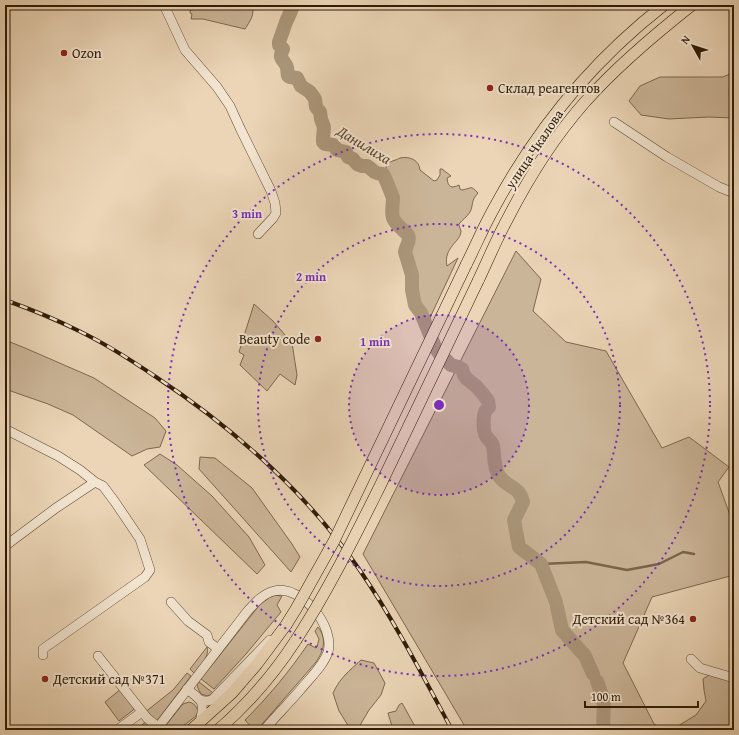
<svg xmlns="http://www.w3.org/2000/svg" width="739" height="735" font-family="'Gentium Book Plus',serif">
<style>
.green{fill:#cbb598;stroke:#7d684e}
.lines{fill:none;stroke-linecap:round;stroke-linejoin:round}
.stream{stroke:#79654b;stroke-width:2.5}
.river{stroke:#ab967a;stroke-width:14}
.minor-casing{stroke:#5e4a31;stroke-width:10}
.major-casing{stroke:#2f1b05;stroke-width:12}
.minor{stroke:#f2e4d0;stroke-width:9}
.major{stroke:#ebd5b6;stroke-width:11}
.rail-casing{stroke:#2f1b05;stroke-width:4}
.rail{stroke:#f2e4d0;stroke-width:2.5;stroke-dasharray:8;stroke-linecap:butt}
.major-bridge-casing{stroke:#2f1b05;stroke-width:12;stroke-linecap:butt}
.major-bridge{stroke:#ebd5b6;stroke-width:11}
.ring{fill:none;stroke:#7b2cbf;stroke-width:2;stroke-dasharray:2 4}
.poi-dot{fill:#8f2418;stroke:#f2e4d0;stroke-width:1.5}
.labels{text-anchor:middle;stroke-width:4;stroke-linejoin:round;paint-order:stroke}
.poi-label{font-size:14px;fill:#2f1b05;stroke:#f2e4d0;text-anchor:start}
.street-label{font-size:14px;fill:#2f1b05;stroke:#f2e4d0}
.water-label{font-size:15px;font-style:italic;fill:#5a462e;stroke:#f2e4d0}
.centre{fill:#7b2cbf;stroke:#f2e4d0;stroke-width:2}
.ring-label{font-size:12px;text-anchor:middle;font-weight:bold;fill:#7b2cbf;stroke:#f2e4d0;stroke-width:4;stroke-linejoin:round;paint-order:stroke}
</style>
<rect width="100%" height="100%" fill="#ebd5b6"/>
<filter id="stains"><feTurbulence type="fractalNoise" baseFrequency=".005" numOctaves="4"/><feColorMatrix values="0 0 0 0 .2 0 0 0 0 .09 0 0 0 0 .02 0 0 0 .5 -.17"/></filter>
<radialGradient id="worn" r=".72"><stop offset=".6" stop-color="#630" stop-opacity="0"/><stop offset="1" stop-color="#630" stop-opacity=".3"/></radialGradient>
<!-- green -->
<path class="green" d="M 191,5 L 252,5 C 255,15 250,21 245,29 L 203,19 L 191,19 L 192,14 L 190,13 Z
M 734,72 L 734,118 L 709,117 L 669,119 L 641,115 L 629,101 L 640,86 L 660,77 L 723,77 Z
M 400,158 C 410,156 419,160 420,170 L 434,181 L 437,180 L 440,175 L 440,169 L 442,169 L 451,176 L 447,178 C 448,187 451,189 459,185 L 460,189 L 462,190 C 473,188 470,185 478,193 C 470,202 474,204 470,212 C 467,217 462,220 459,224 C 459,226 460,228 461,231 C 461,242 443,247 447,266 L 458,258 L 427,324 L 422,311 L 416,304 L 414,293 L 415,285 L 413,272 L 407,252 L 412,239 C 409,230 400,227 396,219 C 393,213 396,204 395,197 C 394,189 391,187 391,178 C 388,176 387,174 386,170 C 385,160 394,162 400,158 Z
M 516,251 L 541,279 L 533,311 L 566,342 L 606,351 L 662,448 L 689,437 L 729,467 L 718,482 L 734,526 L 734,575 L 652,597 L 623,663 L 654,724 L 663,730 L 467,730 L 363,554 Z
M 254,304 L 273,321 L 292,343 L 297,375 L 295,385 L 280,374 L 267,391 L 240,365 L 244,355 L 239,352 Z
M 5,340 L 25,348 L 94,378 L 155,418 L 166,431 L 160,447 L 147,449 L 132,456 L 73,415 L 48,404 L 5,389 Z
M 160,454 L 177,465 L 212,496 L 249,537 L 265,565 L 257,574 L 144,465 Z
M 200,457 L 215,458 L 252,488 L 292,544 L 300,557 L 291,572 L 199,469 Z
M 273,595 L 282,596 L 277,605 L 281,612 L 246,654 L 214,689 L 201,679 L 261,603 L 264,600 Z
M 318,627 C 327,639 324,650 316,662 L 257,730 L 254,730 L 245,720 C 268,697 289,672 308,644 L 316,648 L 317,647 L 319,639 L 315,631 Z
M 207,647 C 210,657 200,665 194,673 L 190,669 Z
M 361,660 L 374,663 L 385,683 L 381,695 L 369,710 L 359,727 L 349,727 L 339,711 L 333,693 C 340,678 349,671 361,660 Z
M 187,673 L 191,676 L 156,722 L 144,713 L 173,690 Z
M 709,675 L 734,682 L 734,730 L 684,730 L 678,726 L 696,715 L 706,701 L 704,690 L 703,679 Z
M 199,682 L 213,693 L 208,696 L 201,694 L 198,688 L 197,685 Z
M 122,688 L 137,707 L 119,721 L 105,702 Z
M 189,702 C 196,704 200,710 196,716 L 178,730 L 162,730 L 183,704 Z
M 402,703 L 417,730 L 393,730 L 388,713 L 396,711 L 399,705 Z
M 146,722 L 152,728 L 152,730 L 137,730 L 143,724 Z"/>
<g class="lines">
<!-- stream -->
<path class="stream" d="M 541,564 L 586,562 L 627,570 L 659,564 L 683,552 L 694,554"/>
<!-- river -->
<path class="river" d="M 293,5 L 291,11 L 286,22 L 279,42 L 279,45 L 283,49 C 279,58 281,57 286,65 C 288,68 287,72 288,76 L 290,77 L 297,78 L 301,86 L 310,92 L 315,99 L 316,107 L 320,112 L 321,119 L 324,127 L 323,138 L 323,142 L 325,144 C 333,146 331,141 337,150 L 346,152 L 348,157 L 353,159 L 357,164 L 362,166 L 367,166 C 375,171 372,173 383,174 C 385,177 392,195 393,198 C 393,205 391,212 393,218 C 395,224 404,230 408,235 C 411,242 406,245 405,252 L 412,275 L 412,290 L 415,305 L 421,313 L 435,347 L 439,353 L 451,365 L 458,367 L 462,369 L 464,375 L 467,379 L 476,386 L 483,394 L 488,401 L 489,407 C 488,408 486,410 485,412 C 483,417 483,431 486,436 C 488,440 492,441 493,446 C 495,456 493,466 499,476 C 507,488 519,485 523,502 L 514,520 L 519,547 L 541,564 L 556,602
M 557,607 L 562,630 L 585,656 L 593,674
M 597,681 L 604,701 L 603,730"/>
<!-- minor casing -->
<g class="minor-casing">
<path id="minor" d="M 164,5 L 185,50 L 217,87 L 230,106 L 240,128 L 271,191 L 275,203 L 276,213 L 273,218 L 258,234
M 614,122 L 667,157 L 719,187 L 734,193
M 5,429 L 58,456 L 80,470 L 95,482 L 103,486 L 115,502 L 140,539 L 150,570 L 145,577 L 43,649 L 43,655
M 5,546 L 56,508 L 95,482
M 171,602 L 188,621 L 207,635 L 209,642 L 218,649
M 98,656 L 147,718 L 158,727
M 691,659 L 700,668 L 734,678
M 187,689 C 203,701 205,702 200,722
M 199,699 C 204,702 208,702 213,699 L 270,640
M 117,730 L 142,712
M 156,730 L 246,613 C 254,604 262,594 274,591 C 301,584 335,626 328,652 C 323,666 310,678 301,689 C 289,703 276,716 264,730"/>
</g>
<!-- major casing -->
<g class="major-casing">
<path id="major" d="M 466,265 C 475,247 483,228 493,210 C 536,129 591,62 664,5
M 478,281 C 488,260 497,238 508,218 C 529,177 554,137 585,102 C 617,66 654,35 692,5
M 191,730 L 232,693 L 257,664 L 286,625
M 218,730 C 248,704 274,674 296,640"/>
</g>
<!-- minor -->
<use href="#minor" class="minor"/>
<!-- major -->
<use href="#major" class="major"/>
<!-- rail casing -->
<g class="rail-casing">
<path id="rail" d="M 5,300 C 30,309 55,319 79,331 C 106,344 131,360 156,377 C 233,428 306,492 359,569 C 394,620 423,676 452,730"/>
</g>
<!-- rail -->
<use href="#rail" class="rail"/>
<!-- major-bridge casing -->
<g class="major-bridge-casing">
<path id="major-bridge" d="M 286,625 L 296,609 L 334,541 L 466,265
M 296,640 C 328,591 354,538 380,486 C 413,418 445,349 478,281"/>
</g>
<!-- major-bridge -->
<use href="#major-bridge" class="major-bridge"/>
</g>
<!-- distance rings -->
<circle cx="439" cy="405" r="90" fill="#7b2cbf" fill-opacity=".12"/>
<g class="ring">
<circle cx="439" cy="405" r="90"/>
<circle cx="439" cy="405" r="181"/>
<circle cx="439" cy="405" r="271"/>
</g>
<!-- markers -->
<g class="poi-dot">
<circle cx="64" cy="53" r="4"/>
<circle cx="490" cy="88" r="4"/>
<circle cx="318" cy="339" r="4"/>
<circle cx="693" cy="619" r="4"/>
<circle cx="45" cy="679" r="4"/>
</g>
<g class="labels">
<!-- poi labels -->
<g class="poi-label">
<text x="72" y="58">Ozon</text>
<text x="498" y="93">Склад реагентов</text>
<text x="310" y="344" text-anchor="end">Beauty code</text>
<text x="685" y="624" text-anchor="end">Детский сад №364</text>
<text x="53" y="684">Детский сад №371</text>
</g>
<!-- street labels -->
<g class="street-label">
<text transform="translate(534 149) rotate(-56)" y="5">улица Чкалова</text>
</g>
<!-- water labels -->
<g class="water-label">
<text transform="translate(364 145) rotate(31)" y="5">Данилиха</text>
</g>
</g>
<circle cx="439" cy="405" r="6" class="centre"/>
<g class="ring-label">
<text x="247" y="218">3 min</text>
<text x="311" y="281">2 min</text>
<text x="375" y="346">1 min</text>
</g>
<!-- margin -->
<rect width="739" height="735" fill="none" stroke="#ebd5b6" stroke-width="20"/>
<rect x="6" y="6" width="727" height="723" fill="none" stroke="#2f1b05" stroke-width="2"/>
<rect x="10" y="10" width="719" height="715" fill="none" stroke="#2f1b05"/>
<!-- north arrow -->
<g transform="translate(693 46) rotate(309)" stroke="#f2e4d0" stroke-width="3" paint-order="stroke">
<path d="M0-3L7 15L0 10L-7 15Z" fill="#2f1b05"/>
<text y="-6" font-size="11" font-weight="bold" text-anchor="middle" fill="#2f1b05">N</text>
</g>
<!-- scale -->
<path d="M585 701v6h113v-6" fill="none" stroke="#2f1b05" stroke-width="2"/>
<text x="591" y="701" font-size="12" fill="#2f1b05" stroke="#f2e4d0" stroke-width="3" paint-order="stroke">100 m</text>
<rect width="100%" height="100%" filter="url(#stains)"/>
<rect width="100%" height="100%" fill="url(#worn)"/>
</svg>
